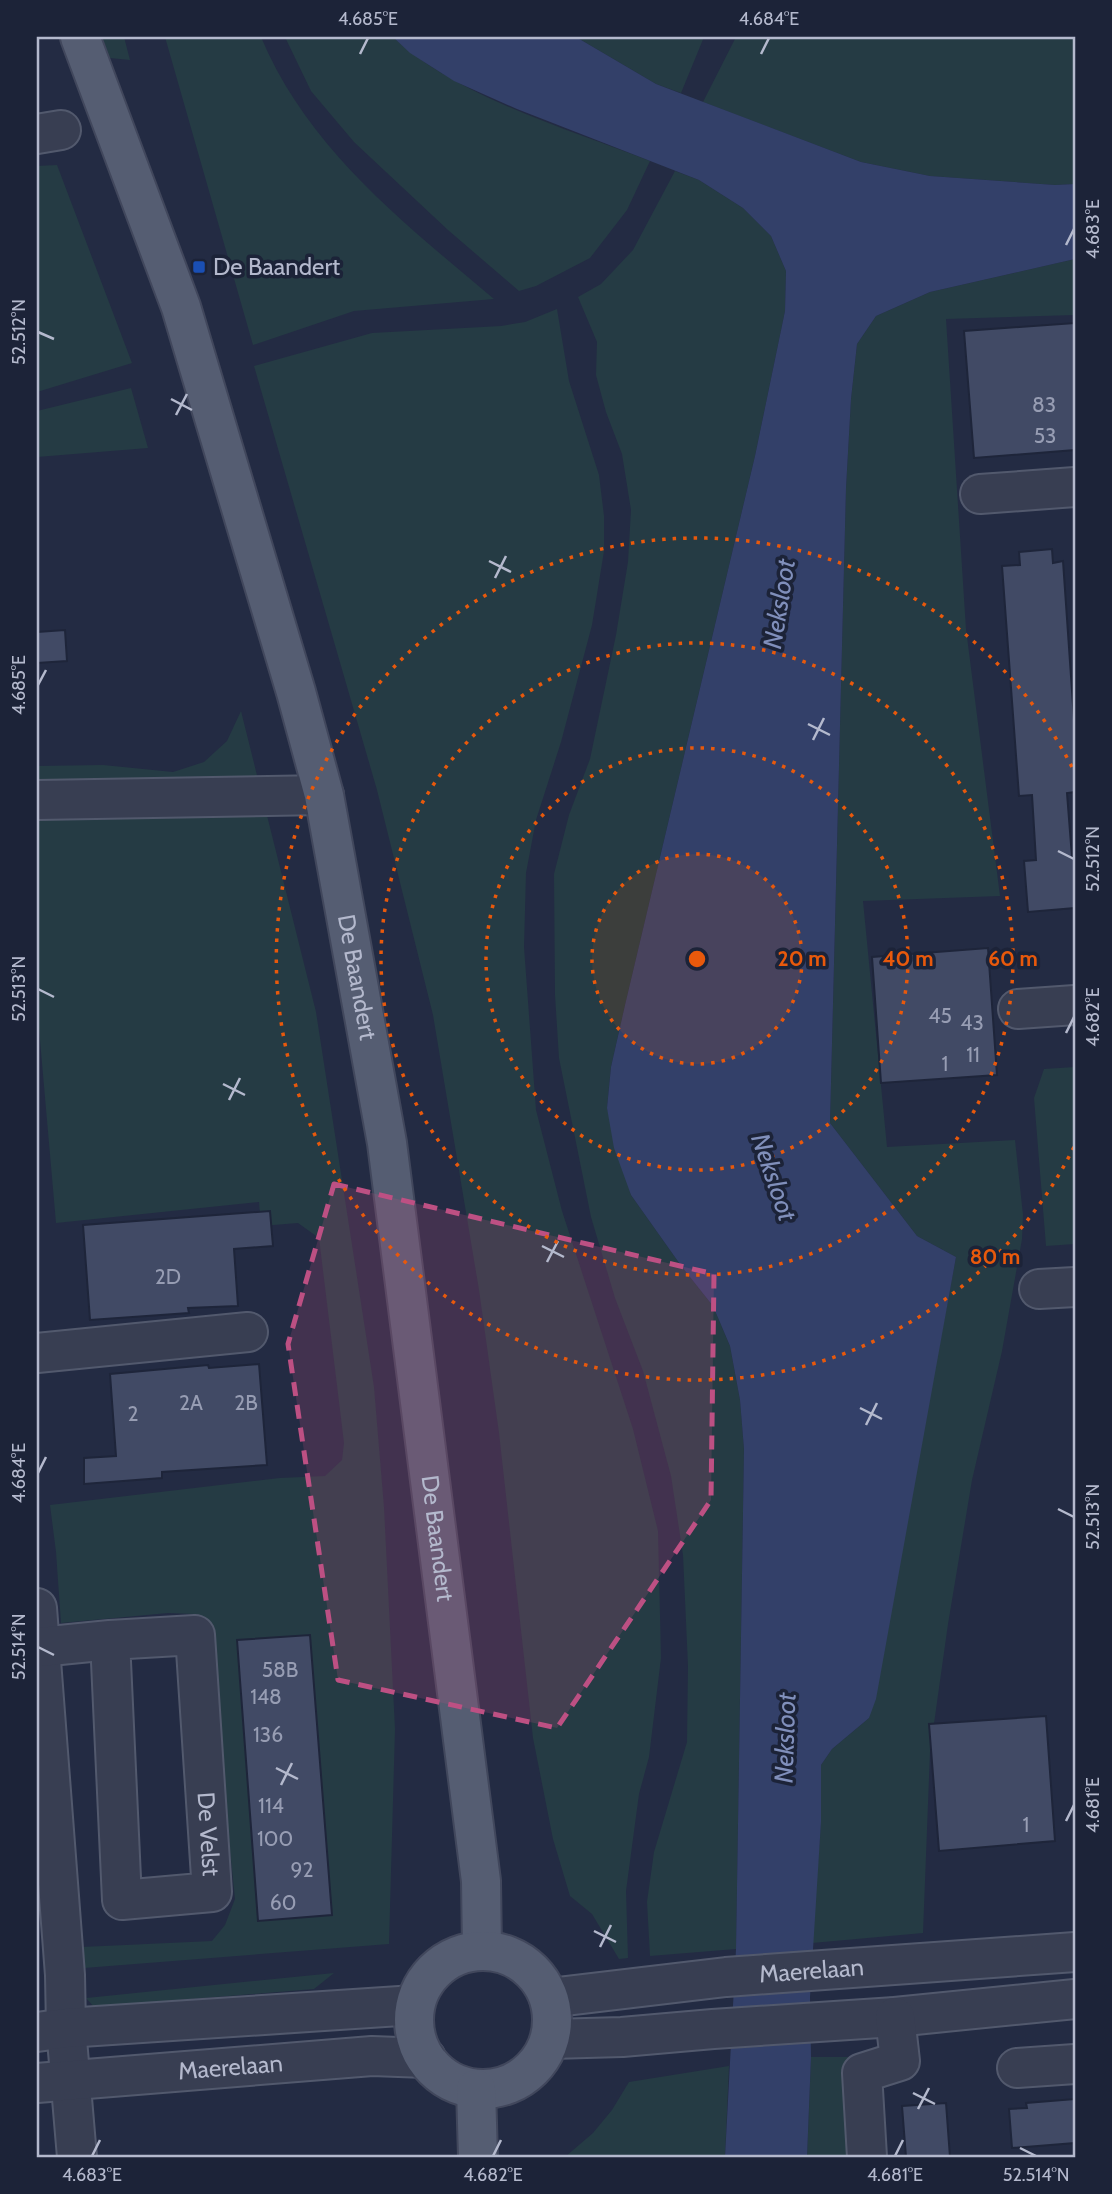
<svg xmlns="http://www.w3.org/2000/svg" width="1112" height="2194" font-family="Cabin,sans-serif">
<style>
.green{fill:#253b44}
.water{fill:#334069}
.building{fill:#414a65;stroke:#1e253a;stroke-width:2}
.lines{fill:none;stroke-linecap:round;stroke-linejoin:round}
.minor-casing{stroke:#52596d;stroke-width:42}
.major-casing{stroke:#41475c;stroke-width:42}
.minor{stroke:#383e52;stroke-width:38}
.major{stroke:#555d72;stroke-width:38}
.marked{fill:#bd5083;fill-opacity:0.2;stroke:#bd5083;stroke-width:5;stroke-dasharray:14 9;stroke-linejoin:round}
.ticks{fill:none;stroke:#b4b9cd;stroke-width:2.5}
.ring{fill:none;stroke:#e8590c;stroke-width:3.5;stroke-dasharray:3.5 7}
.transit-dot{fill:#1a4fb4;stroke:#1c2338;stroke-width:2.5}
.labels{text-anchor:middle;stroke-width:7;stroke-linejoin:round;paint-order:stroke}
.number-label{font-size:21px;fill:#979db3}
.poi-label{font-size:24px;fill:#b4b9cd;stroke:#1c2338;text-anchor:start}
.street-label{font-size:24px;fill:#b4b9cd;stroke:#1c2338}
.water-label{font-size:26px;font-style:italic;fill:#808fbb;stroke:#1c2338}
.centre{fill:#e8590c;stroke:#1c2338;stroke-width:3.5}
.ring-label{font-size:21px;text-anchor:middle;font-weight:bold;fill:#e8590c;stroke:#1c2338;stroke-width:7;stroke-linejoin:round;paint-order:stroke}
.neatline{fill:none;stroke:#b4b9cd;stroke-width:2.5}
.ticks-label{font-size:18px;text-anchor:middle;fill:#b4b9cd}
</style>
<rect width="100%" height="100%" fill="#232b43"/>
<!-- green -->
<path class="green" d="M 102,37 L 124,37 L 130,60 L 110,58 Z
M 165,37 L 261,37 C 308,149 404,223 494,299 L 354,311 L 253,345 Z
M 285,37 L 393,37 C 455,96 570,130 650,161 L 627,210 L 590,258 L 536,286 L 519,291 L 448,230 L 354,142 L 311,91 Z
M 576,37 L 704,37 L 681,93 L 656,84 Z
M 736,37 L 1075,37 L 1075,184 L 1055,185 L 930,176 L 861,162 L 703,102 Z
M 57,165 L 132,363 L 37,392 L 37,166 Z
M 675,171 L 699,180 L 743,208 L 771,236 L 786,271 L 785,311 L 755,456 L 625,1005 L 611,1067 L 607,1108 L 631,1195 L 682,1267 L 713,1306 L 730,1346 L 740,1400 L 744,1449 L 736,1949 L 650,1956 L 647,1902 L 654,1852 L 687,1742 L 688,1666 L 683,1555 L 671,1476 L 643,1371 L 615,1298 L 591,1217 L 559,1058 L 555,995 L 554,874 L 569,815 L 590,759 L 616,635 L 628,562 L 631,510 L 622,454 L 606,412 L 596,375 L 597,342 L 578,297 L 601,284 L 633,250 Z
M 1075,259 L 1075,315 L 946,319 L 966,629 L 1000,896 L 863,901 L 887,1147 L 1015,1140 L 1023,1215 L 1022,1239 L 1002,1351 L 972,1480 L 948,1624 L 930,1752 L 923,1933 L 812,1943 L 821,1822 L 821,1765 L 832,1749 L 869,1718 L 956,1257 L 917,1236 L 830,1123 L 846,488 L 851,399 L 857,344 L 876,316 L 930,292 Z
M 557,309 L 569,381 L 599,475 L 604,516 L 604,551 L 592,625 L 561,742 L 536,820 L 526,873 L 524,947 L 536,1110 L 562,1211 L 633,1429 L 658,1531 L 661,1658 L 649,1757 L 639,1794 L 626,1891 L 628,1958 L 619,1959 L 592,1914 L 570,1896 L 553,1839 L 533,1738 L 499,1433 L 479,1290 L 433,1015 L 377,790 L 254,366 L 372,333 L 501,326 L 525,322 Z
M 131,388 L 148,448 L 37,457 L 37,411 Z
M 241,711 L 316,1012 L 374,1387 L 384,1507 L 395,1729 L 389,1944 L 84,1968 L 82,1947 L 212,1941 L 225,1925 L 235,1899 L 224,1792 L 215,1640 L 212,1632 L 194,1614 L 168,1613 L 61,1623 L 56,1552 L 50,1505 L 280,1478 L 325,1476 L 342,1460 L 344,1443 L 319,1238 L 298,1223 L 261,1226 L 259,1202 L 56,1223 L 37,1006 L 37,766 L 103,765 L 173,772 L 204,762 L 227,741 Z
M 1075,1067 L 1075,1244 L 1046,1246 L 1034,1098 L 1044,1069 Z
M 334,1973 L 314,1989 L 94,2007 L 86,1998 Z
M 811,2057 L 856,2057 L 849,2157 L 807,2157 Z
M 729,2066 L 725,2157 L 565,2157 L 593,2133 L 612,2110 L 629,2082 Z"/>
<!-- water -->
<path class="water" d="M 393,37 L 576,37 L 656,84 L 861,162 L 930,176 L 1055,185 L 1075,184 L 1075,259 L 930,292 L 876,316 L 857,344 L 851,399 L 846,488 L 830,1123 L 917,1236 L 956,1257 L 876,1699 L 869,1718 L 832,1749 L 821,1765 L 821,1822 L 810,1997 L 811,2057 L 807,2157 L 725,2157 L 736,1949 L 744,1449 L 740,1400 L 730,1346 L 713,1306 L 682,1267 L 631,1195 L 614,1148 L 607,1108 L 611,1067 L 625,1005 L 755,456 L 785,311 L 786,271 L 771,236 L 743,208 L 699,180 L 517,109 L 454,81 L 410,53 Z"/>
<!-- building -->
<path class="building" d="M 1075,323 L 1075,450 L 974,458 L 964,331 Z
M 1052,549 L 1053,563 L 1063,561 L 1075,734 L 1075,792 L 1067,793 L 1072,857 L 1075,857 L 1075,908 L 1028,912 L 1024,861 L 1036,860 L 1032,795 L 1019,796 L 1002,566 L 1020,565 L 1019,552 Z
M 65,630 L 67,661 L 37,663 L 37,632 Z
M 988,948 L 997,1075 L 881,1083 L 872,957 Z
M 270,1211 L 273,1246 L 234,1249 L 238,1306 L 188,1308 L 189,1313 L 90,1320 L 83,1225 Z
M 259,1364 L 267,1465 L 162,1472 L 162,1478 L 84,1484 L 84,1458 L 116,1456 L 110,1374 L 208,1365 L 209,1368 Z
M 310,1635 L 332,1915 L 258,1921 L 237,1640 Z
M 1046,1716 L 1055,1841 L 939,1851 L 929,1724 Z
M 1075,2099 L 1075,2143 L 1012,2148 L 1009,2109 L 1027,2108 L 1026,2103 Z
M 946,2103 L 950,2157 L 906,2157 L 902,2106 Z"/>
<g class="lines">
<!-- minor casing -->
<g class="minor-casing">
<g id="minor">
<path d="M 37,134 L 61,130"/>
<path d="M 980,494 L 1075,487"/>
<path d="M 37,800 L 324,795"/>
<path d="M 1018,1009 L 1075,1005"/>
<path d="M 1039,1289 L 1075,1287"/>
<path d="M 37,1353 L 248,1332"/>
<path d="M 37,1608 L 65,1975 L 66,2028 L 77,2157"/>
<path id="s1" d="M 40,1647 L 110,1640 L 195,1635 L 212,1892 L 122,1900 L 110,1640"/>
<path id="s2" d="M 549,1998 L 726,1977 L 1075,1952"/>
<path d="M 37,2032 L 66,2028 L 415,2005"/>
<path d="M 551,2039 L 622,2037 L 713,2029 L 895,2017 L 1075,1999"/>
<path d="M 1017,2068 L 1075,2064"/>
<path id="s3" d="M 37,2083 L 372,2056 L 426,2058"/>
<path d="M 867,2157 L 862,2073 L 900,2061 L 895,2017"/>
</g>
</g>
<!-- major casing -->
<g class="major-casing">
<g id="major">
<path id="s4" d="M 80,37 L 181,307 L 296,692 L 324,795 L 387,1143 L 481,1881 L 482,1950"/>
<circle cx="483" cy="2020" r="69"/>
<path d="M 476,2089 L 478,2157"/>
</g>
</g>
<!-- minor -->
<use href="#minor" class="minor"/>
<!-- major -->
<use href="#major" class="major"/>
</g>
<!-- marked area -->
<path class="marked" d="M 334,1184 L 714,1274 L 711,1500 L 557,1728 L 338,1680 L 288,1344 Z"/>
<!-- ticks -->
<path class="ticks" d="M 360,54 L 368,38M 761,54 L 769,38M 1066,245 L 1074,229M 38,332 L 54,339M 171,399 L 192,410M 176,415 L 187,394M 489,561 L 511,572M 495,578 L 506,556M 38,685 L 46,670M 808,724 L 830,735M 813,740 L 824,718M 1058,851 L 1074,859M 38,989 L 54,997M 1066,1033 L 1074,1017M 223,1084 L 245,1095M 229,1100 L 240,1078M 542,1246 L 564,1257M 547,1262 L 558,1241M 860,1408 L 882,1419M 866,1425 L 877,1403M 38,1473 L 46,1457M 1058,1509 L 1074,1517M 38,1647 L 54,1655M 276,1768 L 298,1779M 281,1785 L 292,1763M 1066,1821 L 1074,1805M 594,1931 L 616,1942M 600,1947 L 611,1925M 913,2093 L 935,2104M 918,2109 L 929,2088M 1020,2148 L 1036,2156M 92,2156 L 100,2140M 493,2156 L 501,2140M 895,2156 L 903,2140"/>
<!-- distance rings -->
<circle cx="697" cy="959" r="105" fill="#e8590c" fill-opacity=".12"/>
<g class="ring">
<circle cx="697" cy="959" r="105"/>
<circle cx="697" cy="959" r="211"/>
<circle cx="697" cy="959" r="316"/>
<path d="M1074 1147A421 421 0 1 1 1074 771"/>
</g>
<!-- markers -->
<rect class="transit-dot" x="192" y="260" width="14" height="14" rx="3.5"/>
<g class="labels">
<!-- number labels -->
<g class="number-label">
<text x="1044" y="412">83</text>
<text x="1045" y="443">53</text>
<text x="940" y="1023">45</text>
<text x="972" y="1030">43</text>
<text x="973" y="1062">11</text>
<text x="945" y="1071">1</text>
<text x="168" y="1284">2D</text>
<text x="191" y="1410">2A</text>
<text x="246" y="1410">2B</text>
<text x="133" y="1421">2</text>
<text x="280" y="1677">58B</text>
<text x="266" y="1704">148</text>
<text x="268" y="1742">136</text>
<text x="271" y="1813">114</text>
<text x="1026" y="1832">1</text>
<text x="275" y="1846">100</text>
<text x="302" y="1877">92</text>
<text x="283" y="1910">60</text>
</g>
<!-- poi labels -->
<g class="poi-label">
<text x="213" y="275">De Baandert</text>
</g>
<!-- street labels -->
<g class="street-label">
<text dy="8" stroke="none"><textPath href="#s4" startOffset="982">De Baandert</textPath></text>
<text dy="8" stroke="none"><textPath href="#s4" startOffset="1549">De Baandert</textPath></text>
<text dy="8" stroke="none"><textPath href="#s1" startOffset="355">De Velst</textPath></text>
<text dy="8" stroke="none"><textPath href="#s2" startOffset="264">Maerelaan</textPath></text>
<text dy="8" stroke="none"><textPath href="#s3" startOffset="194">Maerelaan</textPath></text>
</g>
<!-- water labels -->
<g class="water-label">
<text transform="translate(779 604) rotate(-81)" y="9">Neksloot</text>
<text transform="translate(774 1177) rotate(71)" y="9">Neksloot</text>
<text transform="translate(785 1738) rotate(-88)" y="9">Neksloot</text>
</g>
</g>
<circle cx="697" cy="959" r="10" class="centre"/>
<g class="ring-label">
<text x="802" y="966">20 m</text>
<text x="908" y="966">40 m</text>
<text x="1013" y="966">60 m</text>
<text x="995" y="1264">80 m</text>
</g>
<!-- border -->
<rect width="1112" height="2194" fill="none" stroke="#1c2338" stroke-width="77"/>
<rect x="38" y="38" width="1036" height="2118" class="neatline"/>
<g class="ticks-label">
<text x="368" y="25">4.685°E</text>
<text x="769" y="25">4.684°E</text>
<text transform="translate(1093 229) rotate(-90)" y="6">4.683°E</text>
<text transform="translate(19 332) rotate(-90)" y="6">52.512°N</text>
<text transform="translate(19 685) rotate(-90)" y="6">4.685°E</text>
<text transform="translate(1093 859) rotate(-90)" y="6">52.512°N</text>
<text transform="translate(19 989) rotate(-90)" y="6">52.513°N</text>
<text transform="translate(1093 1017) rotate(-90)" y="6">4.682°E</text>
<text transform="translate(19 1473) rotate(-90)" y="6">4.684°E</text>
<text transform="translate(1093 1517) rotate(-90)" y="6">52.513°N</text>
<text transform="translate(19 1647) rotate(-90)" y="6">52.514°N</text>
<text transform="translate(1093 1805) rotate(-90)" y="6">4.681°E</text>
<text x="92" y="2181">4.683°E</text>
<text x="493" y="2181">4.682°E</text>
<text x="895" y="2181">4.681°E</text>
<text x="1036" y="2181">52.514°N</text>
</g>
</svg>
